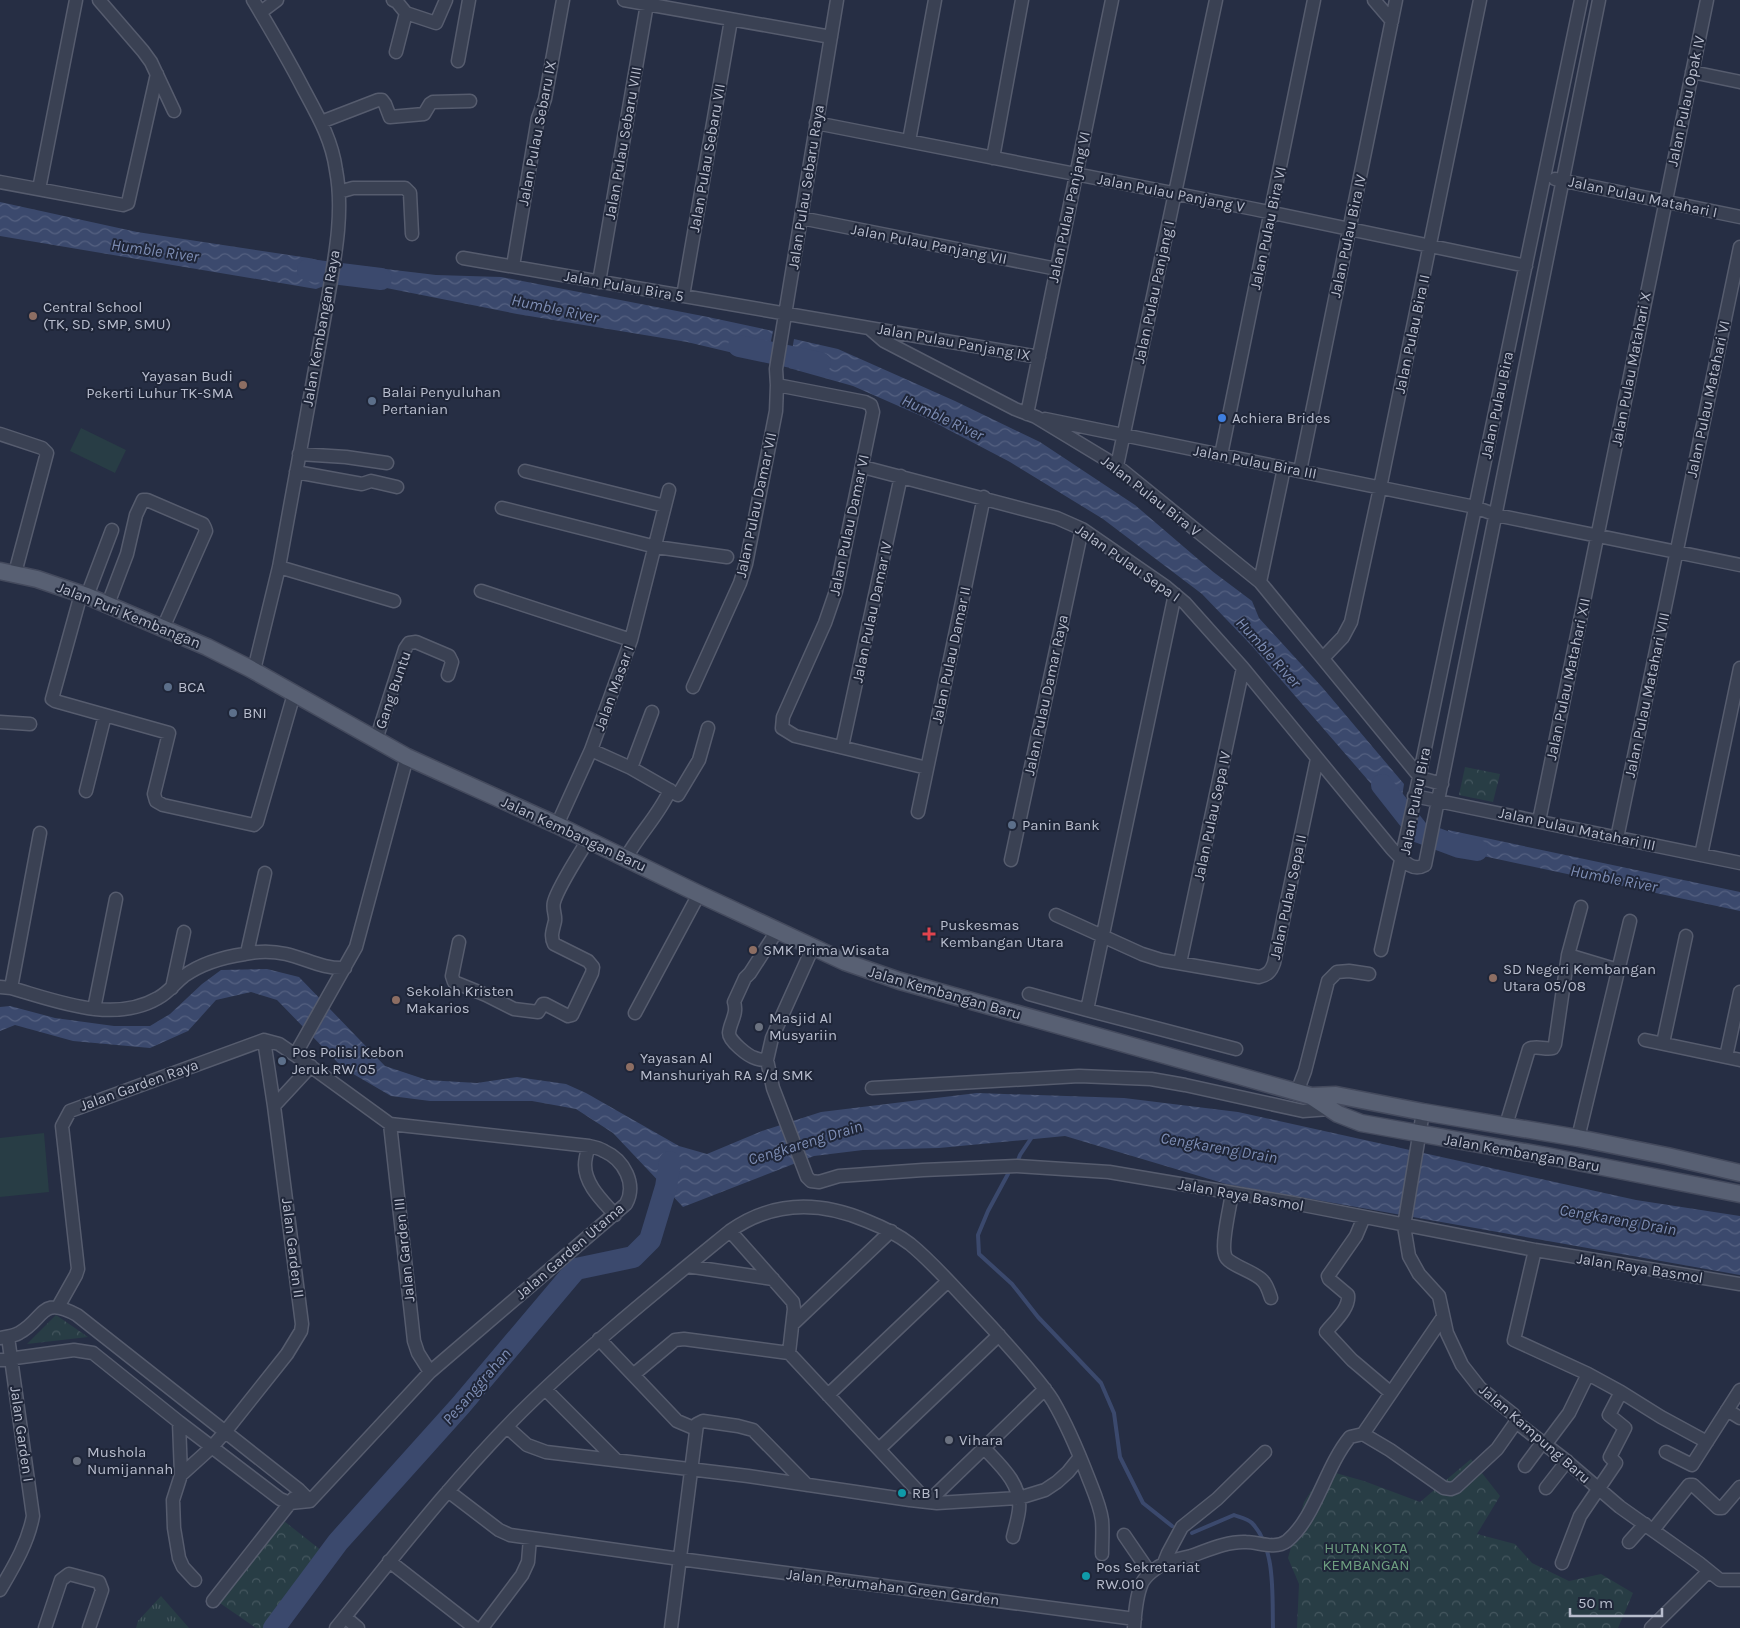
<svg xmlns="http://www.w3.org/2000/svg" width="1740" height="1628" font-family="Karla,sans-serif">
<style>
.grass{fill:url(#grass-tufts)}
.forest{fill:url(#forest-crowns)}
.pitch{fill:#283d45}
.water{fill:url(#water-waves)}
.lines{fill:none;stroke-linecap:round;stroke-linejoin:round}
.stream{stroke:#3b496d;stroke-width:4}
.river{stroke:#3b496d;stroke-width:22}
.minor-casing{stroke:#565c6e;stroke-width:15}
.major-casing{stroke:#444a5d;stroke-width:19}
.minor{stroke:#3a4153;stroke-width:12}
.major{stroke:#586073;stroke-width:16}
.education-dot{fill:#8d6e63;stroke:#1f2639;stroke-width:2}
.service-dot{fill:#5c6f8a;stroke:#1f2639;stroke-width:2}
.shop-dot{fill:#3f7fe0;stroke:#1f2639;stroke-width:2}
.health-dot{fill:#e0444e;stroke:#1f2639;stroke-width:2}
.worship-dot{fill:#6b7280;stroke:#1f2639;stroke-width:2}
.culture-dot{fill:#0f9aa8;stroke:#1f2639;stroke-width:2}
.labels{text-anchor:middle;stroke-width:4;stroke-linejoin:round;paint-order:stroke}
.street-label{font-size:15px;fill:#b8bdcd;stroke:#1f2639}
.poi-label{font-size:15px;fill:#b8bdcd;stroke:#1f2639;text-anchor:start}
.park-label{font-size:15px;fill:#6e9f80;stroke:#1f2639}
.water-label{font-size:16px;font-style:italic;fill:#7e8eb5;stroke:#1f2639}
</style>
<defs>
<pattern id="grass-tufts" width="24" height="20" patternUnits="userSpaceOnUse" patternTransform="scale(1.25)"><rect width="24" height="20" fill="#283d45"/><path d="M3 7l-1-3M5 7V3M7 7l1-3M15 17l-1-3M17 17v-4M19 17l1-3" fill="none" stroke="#45575f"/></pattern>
<pattern id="forest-crowns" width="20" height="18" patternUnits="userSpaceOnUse" patternTransform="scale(1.25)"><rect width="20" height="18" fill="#283d45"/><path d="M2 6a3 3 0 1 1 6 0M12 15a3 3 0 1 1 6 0" fill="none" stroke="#45575f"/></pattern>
<pattern id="water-waves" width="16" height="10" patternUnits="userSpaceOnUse" patternTransform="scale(1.25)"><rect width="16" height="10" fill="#3b496d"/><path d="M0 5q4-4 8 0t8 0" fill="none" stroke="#556181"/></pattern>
</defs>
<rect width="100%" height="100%" fill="#262e44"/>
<!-- grass -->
<path class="grass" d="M 161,1596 L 189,1628 L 136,1628 L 138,1621 Z"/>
<!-- forest -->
<path class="forest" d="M 1465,767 L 1500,774 L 1493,802 L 1459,795 Z
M 56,1315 L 88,1337 L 27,1344 Z
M 1471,1459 L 1500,1496 L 1477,1534 L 1515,1544 L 1532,1563 L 1569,1581 L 1601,1574 L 1633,1593 L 1618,1628 L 1297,1628 L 1299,1584 L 1288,1558 L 1304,1502 L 1325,1470 L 1364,1481 L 1420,1502 Z
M 284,1521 L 322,1551 L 265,1628 L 256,1628 L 214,1599 Z"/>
<!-- pitch -->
<path class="pitch" d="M 81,428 L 126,450 L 115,473 L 70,451 Z
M 44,1133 L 49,1192 L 0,1197 L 0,1138 Z"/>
<!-- water -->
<path class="water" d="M 0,202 L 137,232 L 309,258 L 322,261 L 327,266 L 324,286 L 316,289 L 0,236 Z
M 352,265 L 436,275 L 501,277 L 708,317 L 773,331 L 767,361 L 687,342 L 517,314 L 351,281 Z
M 794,339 L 838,349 L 955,401 L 1040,442 L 1135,505 L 1212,571 L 1252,601 L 1259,618 L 1322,687 L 1404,784 L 1399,816 L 1251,645 L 1202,594 L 1103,519 L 1010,462 L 928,419 L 853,386 L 789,368 Z
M 1448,830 L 1740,892 L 1740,911 L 1446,848 Z
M 267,969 L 299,977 L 385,1066 L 427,1080 L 477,1083 L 517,1077 L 566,1084 L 586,1093 L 679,1146 L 707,1154 L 762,1131 L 821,1112 L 977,1093 L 1124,1098 L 1238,1112 L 1636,1200 L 1740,1216 L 1740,1275 L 1226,1184 L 1065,1136 L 939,1148 L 863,1150 L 814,1156 L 683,1207 L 613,1133 L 576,1109 L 532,1101 L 430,1101 L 391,1096 L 343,1068 L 277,1000 L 251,992 L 216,1000 L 188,1031 L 150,1048 L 73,1041 L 15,1025 L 0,1031 L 0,1007 L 10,1006 L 55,1018 L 114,1026 L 150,1026 L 170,1014 L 202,984 L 221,970 Z"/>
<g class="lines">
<!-- stream -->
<path class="stream" d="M 1017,1163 L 1020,1155 L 1032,1137
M 1007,1168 L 1008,1174 L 988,1211 L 978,1235 L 979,1254 L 1012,1284 L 1038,1317 L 1101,1383 L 1114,1413 L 1120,1457 L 1143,1503 L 1172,1526
M 1192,1533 L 1234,1515 C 1239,1517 1248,1519 1252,1523 C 1276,1548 1272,1595 1273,1628"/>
<!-- river -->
<path class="river" d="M 308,270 L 381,279
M 739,346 L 820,363
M 1382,785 L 1419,832 L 1459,847 L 1477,850
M 274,1628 L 338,1542 L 461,1405 L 576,1269 L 633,1257 L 650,1240 L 666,1187 L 670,1162"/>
<!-- minor casing -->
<g class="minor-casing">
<path id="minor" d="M 99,0 L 143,51 L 151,62 L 174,111
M 253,0 C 271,30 288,59 304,90 C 318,116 332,140 336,170 C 344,212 335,257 328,298 L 279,567 L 254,670
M 393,0 L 397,2 L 406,13 L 396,52
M 624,0 L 831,37
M 1374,0 L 1392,21
M 261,12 L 277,0
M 406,13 L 436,23 L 446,0
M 458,61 L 469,0
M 1692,72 L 1740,82
M 321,122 L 378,100 L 382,100 L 385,104 L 390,117 L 424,114 L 430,104 L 433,102 L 470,101
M 816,123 L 1254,209 L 1526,266
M 909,141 L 935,0
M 993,158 L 1022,0
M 1555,179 L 1740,217
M 0,182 L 123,205 L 128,203 L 157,74
M 39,189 L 76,0
M 339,192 L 353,188 L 405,188 L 410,193 L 412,234
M 801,218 L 1057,269
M 463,258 L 869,328 L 884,341 L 1015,409 L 1036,417 L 1117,466 L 1260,582 L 1419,776 L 1424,779 L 1442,784
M 513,266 L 538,118 L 545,99 L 563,0
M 599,282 L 647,4
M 683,296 L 731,20
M 869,328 L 1039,357
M 777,385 L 865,402 L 871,405 L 873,412 L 836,591 L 825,623 L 783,717 L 782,728 L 795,736 L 927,768
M 1027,414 L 1112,0
M 1045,419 L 1475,507 L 1496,515 L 1740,565
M 0,434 L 42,448 L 47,453 L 15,573
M 299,454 L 346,457 L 387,463
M 1221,455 L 1314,0
M 1117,466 L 1216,0
M 863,467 L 1057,518 L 1082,529 L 1166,587 L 1185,603 L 1243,668 L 1392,849 C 1401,858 1411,873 1425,865 L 1599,0
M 525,471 L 665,506
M 1300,471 L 1396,0
M 296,472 L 362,484 L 371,481 L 397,487
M 502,508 L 656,547 L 727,557
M 279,567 L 394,601
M 1260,582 L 1284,468
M 481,591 L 631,640
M 81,594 L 52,699 L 55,701 L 169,733 L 154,794 L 156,801 L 163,805 L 254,825 L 257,822 L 294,694
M 1175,594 L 1087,1010 L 1236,1049
M 87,596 L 112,530
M 108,604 L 127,554 L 136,515 L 143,500 L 147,500 L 203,524 L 205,528 L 206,531 L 163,628
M 1323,658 L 1343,637 L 1351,622 L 1380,488 L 1480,0
M 693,687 L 740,583 L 746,564 L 776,411 L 777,385 L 776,369 L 837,0
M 0,722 L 30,724
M 376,740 L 405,649 L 409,643 L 416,642 L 449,656 L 452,662 L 448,675
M 842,747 L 901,476
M 591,750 L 631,768 L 678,795 L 699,760 L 708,728
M 631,768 L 652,712
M 86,791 L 105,715
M 1414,796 L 1740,863
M 918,812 L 984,497
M 1539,821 L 1707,0
M 557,825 L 591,750 L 631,640 L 669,490
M 1617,838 L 1740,247
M 1701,855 L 1740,668
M 626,858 C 639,834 659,815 670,790
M 1011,860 L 1082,529
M 1056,915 L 1142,954 L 1161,960 L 1259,977 C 1267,975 1271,972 1274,963 L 1317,759
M 459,942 L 452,976 L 454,982 L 486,995 L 514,1009 L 538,1012 L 543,1004 L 545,1004 L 568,1016 L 572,1015 L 592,973 L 593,967 L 588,961 L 554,944 C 550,936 553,930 555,921 C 556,915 552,909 554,902 C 558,887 579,855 588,840
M 813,947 L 772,1038 L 767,1060 L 773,1088 L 807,1177 L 811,1181 L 819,1182 L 839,1176 L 923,1170 L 1017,1166 L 1109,1172 L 1293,1203 L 1535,1250 L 1740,1284
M 1381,950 L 1413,806 L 1581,0
M 247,953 L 265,873
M 1568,955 L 1618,970
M 1180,963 L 1243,668
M 0,987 L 11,988 C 57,1001 113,1024 158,998 C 168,993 175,983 184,976 C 202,963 224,957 245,954 C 258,951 273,951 286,954 C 307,959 323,969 345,968
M 11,988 L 40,833
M 172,988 L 184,932
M 1029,994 L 1087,1010
M 94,1009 L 116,899
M 635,1013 L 699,894
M 1645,1040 L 1740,1060
M 1663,1043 L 1686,936
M 295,1055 L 356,947 L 407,757
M 1726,1057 L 1740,992
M 767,1060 C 762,1060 759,1060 755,1058 C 748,1056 729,1041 729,1033 C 730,1022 738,1014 734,1002 L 745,978 L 750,973 L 777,931
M 872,1088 L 1079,1076 L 1151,1079 L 1185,1085 L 1303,1111 L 1329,1109
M 1297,1092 L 1305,1071 L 1328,981 L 1337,972 L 1349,971 L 1369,974
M 274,1106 L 311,1066
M 1423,1112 L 1404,1226 L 1409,1256 L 1419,1274 L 1439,1296 L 1447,1333 L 1462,1365 L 1480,1388 L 1514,1415 L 1516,1422 L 1564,1459 L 1620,1507 L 1699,1563 L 1720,1580 L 1740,1580
M 390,1124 L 414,1341 L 418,1353 L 430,1372
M 1506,1125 L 1529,1049 C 1536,1045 1545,1050 1553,1048 L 1555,1044 L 1568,955 L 1581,907
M 1578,1138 L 1630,921
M 589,1146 C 587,1152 585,1159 585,1165 C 585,1185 603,1201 615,1215
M 1232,1193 C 1230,1207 1221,1243 1225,1255 C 1227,1265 1255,1271 1263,1281 C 1267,1285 1269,1292 1271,1298
M 1364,1217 L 1356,1236 L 1328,1276 L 1329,1279 L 1348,1295 C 1350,1308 1334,1322 1326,1332 L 1352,1360 L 1391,1393
M 730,1231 L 793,1302 L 794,1309 L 789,1353
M 1535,1250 L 1514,1340 L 1588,1374 L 1621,1392 L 1609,1415 L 1625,1428 L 1610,1457 L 1616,1463 L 1580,1516 L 1562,1563
M 687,1266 L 773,1279
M 58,1307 L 76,1275 L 78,1269 L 62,1126 L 70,1111 L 264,1040 L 279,1044 L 295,1055 L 390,1124 L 589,1146 C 594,1147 599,1148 604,1151 C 624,1160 637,1184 626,1204 L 430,1372 L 310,1501
M 793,1324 L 891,1231
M 0,1338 C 6,1337 14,1336 19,1333 C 45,1319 40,1295 77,1315 L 299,1490 L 310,1501
M 599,1339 L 677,1421 L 696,1429
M 0,1360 L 74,1350 L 93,1353 L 179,1422 L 280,1499 L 290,1503 L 310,1501
M 633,1375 L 675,1340 L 684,1339 L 789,1353 L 928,1502
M 545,1389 L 616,1460
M 1621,1392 L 1661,1417 L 1707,1442
M 828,1395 L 948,1281
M 1727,1410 L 1740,1418
M 179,1422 L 181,1475 L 173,1500 L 174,1528 L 179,1558 L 183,1567 L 195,1580
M 507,1427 L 527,1445 L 546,1452 L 748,1476 L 910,1500 L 937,1503 L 1019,1498 L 1045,1490 L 1057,1482 L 1068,1472 L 1080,1457
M 1363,1434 L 1390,1450 L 1444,1488 L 1451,1489 L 1456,1487 L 1497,1449 L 1516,1422
M 1545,1445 L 1569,1413 L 1588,1374
M 984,1448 C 1000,1465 1022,1484 1019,1510 C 1018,1519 1015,1528 1013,1537
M 879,1449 L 999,1335
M 1666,1452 L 1692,1465 L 1740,1390
M 1525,1466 L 1542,1443
M 181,1475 L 212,1447 L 225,1432 L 287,1354 L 301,1331 L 302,1324 L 274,1106 L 264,1040
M 1546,1488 L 1567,1461
M 448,1491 L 499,1530 L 510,1535 L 680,1559 L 1135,1619
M 928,1502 L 1045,1389
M 1653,1530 L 1689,1485 L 1693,1485 L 1718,1508 L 1722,1508 L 1740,1487
M 1124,1535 L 1150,1573
M 1629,1542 L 1645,1524
M 389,1561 L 475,1628
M 1164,1563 L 1168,1553 L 1182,1527 L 1217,1499 L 1265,1452
M 0,1590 C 14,1566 28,1543 33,1516 L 8,1337
M 213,1601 L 294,1498
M 345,1617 L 358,1628
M 45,1628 L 61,1580 L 69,1574 L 99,1582 L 102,1590 L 89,1628
M 336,1628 C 396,1554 454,1479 521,1412 C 587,1347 659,1289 730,1231 C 774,1200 820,1201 867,1221 C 882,1227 897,1234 910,1244 C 932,1262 950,1283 969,1303 C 988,1323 1007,1344 1025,1365 C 1035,1377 1045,1388 1053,1401 C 1067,1425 1078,1451 1088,1477 C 1093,1490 1100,1505 1102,1520 C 1103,1531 1102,1543 1102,1554
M 482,1628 L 522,1575 L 528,1562 L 530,1538
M 671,1628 L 697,1424 L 703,1421 L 738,1426 L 753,1430 L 807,1485
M 1134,1628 C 1135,1614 1136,1596 1142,1583 C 1146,1575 1157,1567 1165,1563 C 1173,1560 1182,1558 1191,1556 C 1208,1550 1228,1541 1246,1542 C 1259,1542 1275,1550 1287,1541 C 1316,1517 1325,1467 1350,1437 L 1363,1434 L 1443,1317
M 1651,1628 L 1709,1571"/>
</g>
<!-- major casing -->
<g class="major-casing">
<path id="major" d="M 0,571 L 37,579 L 87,596 L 207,647 L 249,668 L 407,757 L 557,825 L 699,894 L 845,962 L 900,981 L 1311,1096 L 1338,1114 L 1361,1123 L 1547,1156 L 1740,1194
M 1311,1096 L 1336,1095 L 1423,1112 L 1578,1138 L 1667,1156 L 1740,1173"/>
</g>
<!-- minor -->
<use href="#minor" class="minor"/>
<!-- major -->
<use href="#major" class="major"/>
</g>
<!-- markers -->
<g class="education-dot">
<circle cx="33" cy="316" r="5"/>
<circle cx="243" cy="385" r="5"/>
<circle cx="753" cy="950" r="5"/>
<circle cx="1493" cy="978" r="5"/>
<circle cx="396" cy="1000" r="5"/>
<circle cx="630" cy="1067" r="5"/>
</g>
<g class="service-dot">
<circle cx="372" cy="401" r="5"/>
<circle cx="168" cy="687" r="5"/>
<circle cx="233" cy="713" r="5"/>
<circle cx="1012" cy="825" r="5"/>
<circle cx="282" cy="1061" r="5"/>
</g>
<circle class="shop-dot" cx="1222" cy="418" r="5"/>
<path class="health-dot" d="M926.5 926.5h5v5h5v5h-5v5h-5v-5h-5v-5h5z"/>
<g class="worship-dot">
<circle cx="759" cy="1027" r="5"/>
<circle cx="949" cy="1440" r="5"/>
<circle cx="77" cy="1461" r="5"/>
</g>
<g class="culture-dot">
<circle cx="902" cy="1493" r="5"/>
<circle cx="1086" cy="1576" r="5"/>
</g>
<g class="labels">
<!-- street labels -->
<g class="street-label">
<text transform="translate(1686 101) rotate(-78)" y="5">Jalan Pulau Opak IV</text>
<text transform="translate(537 133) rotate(-79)" y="5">Jalan Pulau Sebaru IX</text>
<text transform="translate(623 143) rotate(-80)" y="5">Jalan Pulau Sebaru VIII</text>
<text transform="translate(707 158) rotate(-80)" y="5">Jalan Pulau Sebaru VII</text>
<text transform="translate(806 187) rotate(-81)" y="5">Jalan Pulau Sebaru Raya</text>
<text transform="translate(1171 193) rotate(11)" y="5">Jalan Pulau Panjang V</text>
<text transform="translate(1643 197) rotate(12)" y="5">Jalan Pulau Matahari I</text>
<text transform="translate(1069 207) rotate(-78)" y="5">Jalan Pulau Panjang VI</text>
<text transform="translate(1268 228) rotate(-78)" y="5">Jalan Pulau Bira VI</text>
<text transform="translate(1348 236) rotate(-78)" y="5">Jalan Pulau Bira IV</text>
<text transform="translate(929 244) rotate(11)" y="5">Jalan Pulau Panjang VII</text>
<text transform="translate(624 286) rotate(10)" y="5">Jalan Pulau Bira 5</text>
<text transform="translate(1154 292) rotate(-78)" y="5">Jalan Pulau Panjang I</text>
<text transform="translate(321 328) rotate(-80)" y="5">Jalan Kembangan Raya</text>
<text transform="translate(1412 334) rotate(-78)" y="5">Jalan Pulau Bira II</text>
<text transform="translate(954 342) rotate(10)" y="5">Jalan Pulau Panjang IX</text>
<text transform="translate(1631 369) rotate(-79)" y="5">Jalan Pulau Matahari X</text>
<text transform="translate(1708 399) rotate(-78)" y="5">Jalan Pulau Matahari VI</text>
<text transform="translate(1497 405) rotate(-78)" y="5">Jalan Pulau Bira</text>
<text transform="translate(1255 462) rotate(11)" y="5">Jalan Pulau Bira III</text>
<text transform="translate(1151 496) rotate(38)" y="5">Jalan Pulau Bira V</text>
<text transform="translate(756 505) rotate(-78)" y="5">Jalan Pulau Damar VII</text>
<text transform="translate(849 525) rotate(-78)" y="5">Jalan Pulau Damar VI</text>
<text transform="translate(1128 563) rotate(35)" y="5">Jalan Pulau Sepa I</text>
<text transform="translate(872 612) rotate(-78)" y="5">Jalan Pulau Damar IV</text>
<text transform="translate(129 615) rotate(22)" y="5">Jalan Puri Kembangan</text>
<text transform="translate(951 655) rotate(-78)" y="5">Jalan Pulau Damar II</text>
<text transform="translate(1568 679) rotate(-78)" y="5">Jalan Pulau Matahari XII</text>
<text transform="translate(614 688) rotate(-70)" y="5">Jalan Masar I</text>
<text transform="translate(393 690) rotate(-71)" y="5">Gang Buntu</text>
<text transform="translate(1046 695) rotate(-78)" y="5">Jalan Pulau Damar Raya</text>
<text transform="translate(1647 695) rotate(-78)" y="5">Jalan Pulau Matahari VIII</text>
<text transform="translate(1415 801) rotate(-79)" y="5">Jalan Pulau Bira</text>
<text transform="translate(1212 816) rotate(-78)" y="5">Jalan Pulau Sepa IV</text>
<text transform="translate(1577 829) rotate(12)" y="5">Jalan Pulau Matahari III</text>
<text transform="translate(574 834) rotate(25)" y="5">Jalan Kembangan Baru</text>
<text transform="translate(1288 897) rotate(-78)" y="5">Jalan Pulau Sepa II</text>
<text transform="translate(945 993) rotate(16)" y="5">Jalan Kembangan Baru</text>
<text transform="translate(139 1085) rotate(-20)" y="5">Jalan Garden Raya</text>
<text transform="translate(1522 1153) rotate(10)" y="5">Jalan Kembangan Baru</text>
<text transform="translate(1241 1195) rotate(10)" y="5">Jalan Raya Basmol</text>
<text transform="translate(293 1248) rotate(83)" y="5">Jalan Garden II</text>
<text transform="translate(404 1250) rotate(-96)" y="5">Jalan Garden III</text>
<text transform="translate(570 1251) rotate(-41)" y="5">Jalan Garden Utama</text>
<text transform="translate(1640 1268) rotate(9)" y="5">Jalan Raya Basmol</text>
<text transform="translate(22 1434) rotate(82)" y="5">Jalan Garden I</text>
<text transform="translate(1535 1434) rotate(41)" y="5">Jalan Kampung Baru</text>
<text transform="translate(893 1587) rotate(7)" y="5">Jalan Perumahan Green Garden</text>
</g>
<!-- poi labels -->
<g class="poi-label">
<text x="43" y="312">Central School<tspan x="43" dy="17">(TK, SD, SMP, SMU)</tspan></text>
<text x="233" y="381" text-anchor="end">Yayasan Budi<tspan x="233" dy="17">Pekerti Luhur TK-SMA</tspan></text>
<text x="382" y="397">Balai Penyuluhan<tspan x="382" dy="17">Pertanian</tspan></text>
<text x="1232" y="423">Achiera Brides</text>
<text x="178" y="692">BCA</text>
<text x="243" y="718">BNI</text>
<text x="1022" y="830">Panin Bank</text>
<text x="940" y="930">Puskesmas<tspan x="940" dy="17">Kembangan Utara</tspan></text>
<text x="763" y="955">SMK Prima Wisata</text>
<text x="1503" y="974">SD Negeri Kembangan<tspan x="1503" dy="17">Utara 05/08</tspan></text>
<text x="406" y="996">Sekolah Kristen<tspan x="406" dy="17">Makarios</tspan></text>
<text x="769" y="1023">Masjid Al<tspan x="769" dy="17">Musyariin</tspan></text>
<text x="292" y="1057">Pos Polisi Kebon<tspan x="292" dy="17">Jeruk RW 05</tspan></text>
<text x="640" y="1063">Yayasan Al<tspan x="640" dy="17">Manshuriyah RA s/d SMK</tspan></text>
<text x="959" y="1445">Vihara</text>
<text x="87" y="1457">Mushola<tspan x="87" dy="17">Numijannah</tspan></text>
<text x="912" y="1498">RB 1</text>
<text x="1096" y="1572">Pos Sekretariat<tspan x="1096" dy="17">RW.010</tspan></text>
</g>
<!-- park labels -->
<g class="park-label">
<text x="1366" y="1553">HUTAN KOTA<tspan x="1366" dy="17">KEMBANGAN</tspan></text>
</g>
<!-- water labels -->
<g class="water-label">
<text transform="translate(155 250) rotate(8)" y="6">Humble River</text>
<text transform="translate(555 308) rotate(12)" y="6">Humble River</text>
<text transform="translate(943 417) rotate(25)" y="6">Humble River</text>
<text transform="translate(1269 652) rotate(48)" y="6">Humble River</text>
<text transform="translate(1614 878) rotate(11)" y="6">Humble River</text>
<text transform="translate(805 1142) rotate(-17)" y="6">Cengkareng Drain</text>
<text transform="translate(1219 1147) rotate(10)" y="6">Cengkareng Drain</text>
<text transform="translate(1618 1219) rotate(10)" y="6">Cengkareng Drain</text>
<text transform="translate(476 1386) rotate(-49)" y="6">Pesanggrahan</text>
</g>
</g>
<!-- scale -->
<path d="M1570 1608v8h92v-8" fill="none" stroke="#b8bdcd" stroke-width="2.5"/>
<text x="1578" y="1608" font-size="15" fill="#b8bdcd" stroke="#1f2639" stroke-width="4" paint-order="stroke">50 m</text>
</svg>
